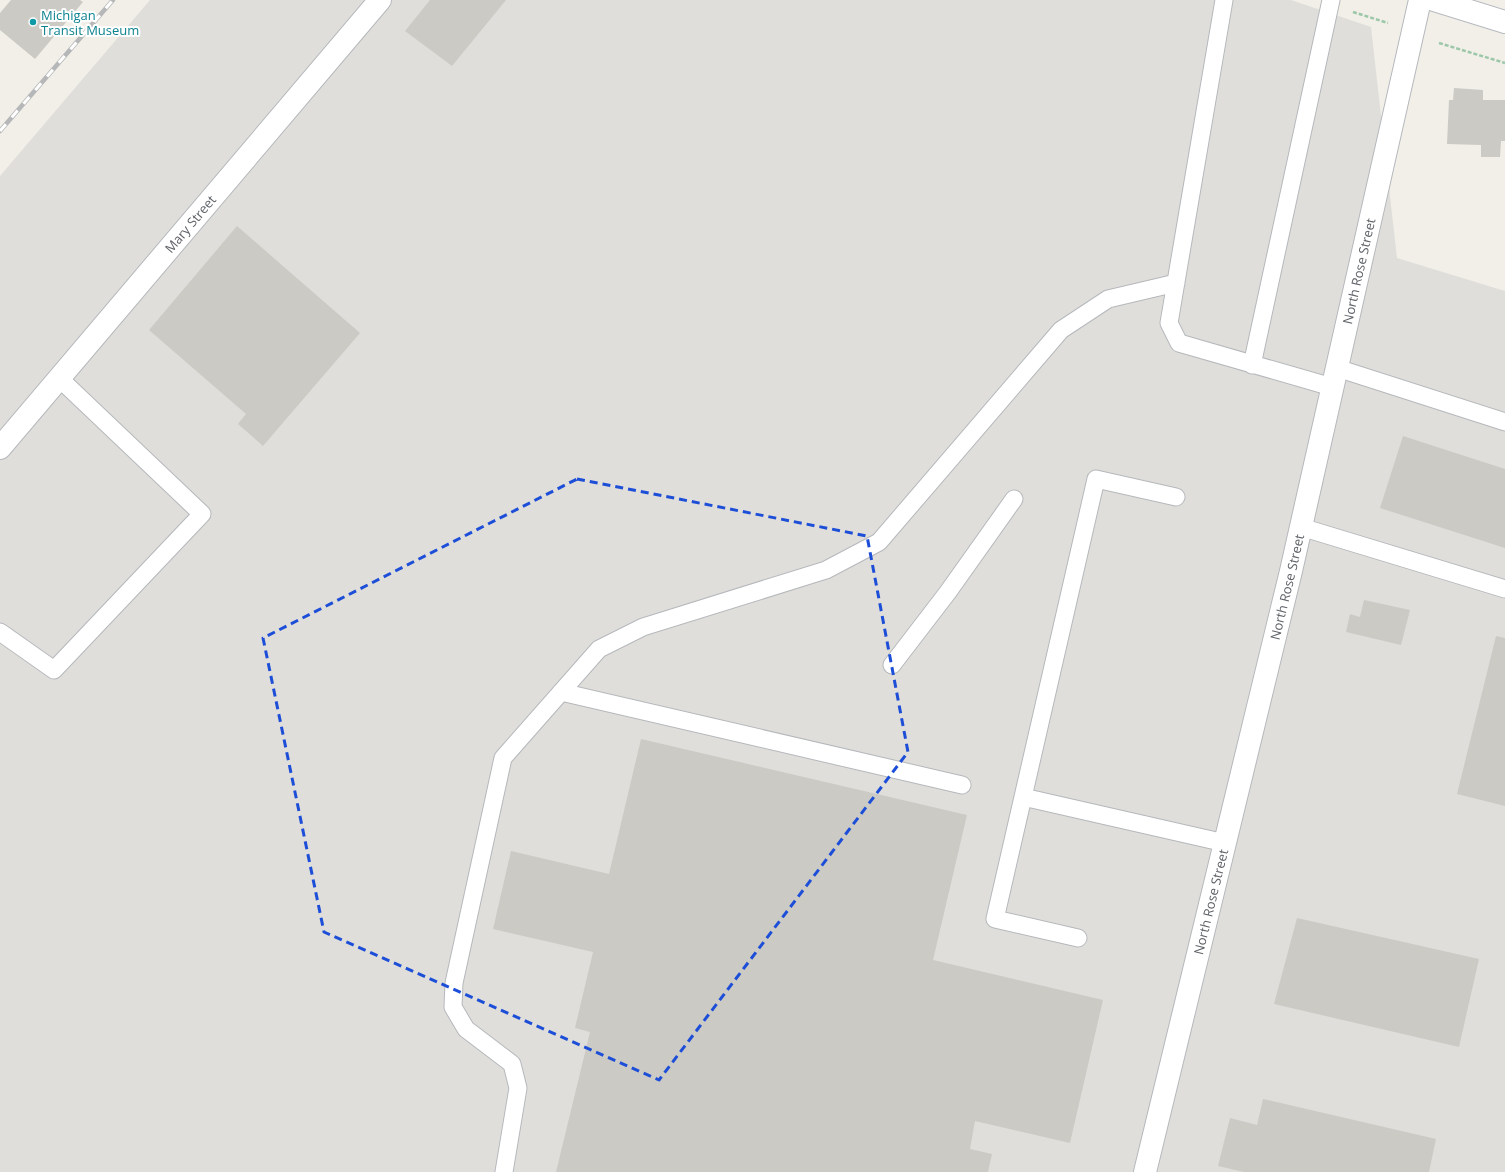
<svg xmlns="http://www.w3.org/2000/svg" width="1505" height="1172" font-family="'Open Sans',sans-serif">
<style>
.industrial{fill:#e0deda}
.building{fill:#cccac5}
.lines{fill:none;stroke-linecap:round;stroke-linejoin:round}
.lane-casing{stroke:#b5b8bc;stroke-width:19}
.street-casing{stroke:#b5b8bc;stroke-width:24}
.secondary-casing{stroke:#b6babf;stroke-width:24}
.path{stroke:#9cc7a9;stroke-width:2.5;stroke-dasharray:4 2;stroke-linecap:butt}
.lane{stroke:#fff;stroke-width:17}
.street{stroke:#fff;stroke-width:22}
.secondary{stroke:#fff;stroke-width:22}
.rail-casing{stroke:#b6b7b8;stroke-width:4.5}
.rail{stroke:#fff;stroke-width:3;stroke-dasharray:9;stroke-linecap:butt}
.marked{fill:none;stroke:#1d4ed8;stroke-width:3;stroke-dasharray:8 5;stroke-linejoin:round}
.culture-dot{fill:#0f9aa8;stroke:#fff;stroke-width:1.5}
.labels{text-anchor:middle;stroke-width:4;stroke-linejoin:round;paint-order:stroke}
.culture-label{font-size:13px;fill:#0d838f;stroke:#fff;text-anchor:start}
.street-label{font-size:13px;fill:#5f6368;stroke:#fff}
</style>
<rect width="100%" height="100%" fill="#f1efe8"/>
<!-- industrial -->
<path class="industrial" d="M 150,0 L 1291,0 L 1371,27 L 1397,258 L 1505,291 L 1505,1172 L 0,1172 L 0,176 Z"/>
<!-- building -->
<path class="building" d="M 11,0 L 80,0 L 83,2 L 35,59 L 0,30 L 0,13 Z
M 430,0 L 506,0 L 452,66 L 405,31 Z
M 1454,88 L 1483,90 L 1483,100 L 1505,100 L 1505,141 L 1501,141 L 1500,157 L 1481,157 L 1481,145 L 1447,144 L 1449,100 L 1453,100 Z
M 237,226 L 360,333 L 263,446 L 238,424 L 246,414 L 149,330 Z
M 1403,436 L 1505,469 L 1505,548 L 1380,508 Z
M 1364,600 L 1410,610 L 1401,645 L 1346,632 L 1350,614 L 1360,617 Z
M 1496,636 L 1505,638 L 1505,806 L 1457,794 Z
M 641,739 L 967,815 L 933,960 L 1103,1000 L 1070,1143 L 975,1121 L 970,1149 L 992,1154 L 988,1172 L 556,1172 L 590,1032 L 575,1028 L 593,952 L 493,929 L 511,851 L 609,874 Z
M 1297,918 L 1479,959 L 1459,1047 L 1274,1004 Z
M 1263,1099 L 1436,1139 L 1429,1172 L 1244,1172 L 1218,1166 L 1230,1118 L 1257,1125 Z"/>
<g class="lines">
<!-- lane casing -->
<g class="lane-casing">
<path id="lane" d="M 1224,0 L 1169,323 L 1179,343 L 1332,387
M 1252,365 L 1331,0
M 1337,368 L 1505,422
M 1301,527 L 1505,589
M 0,632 L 54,670 L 202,514 L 59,378
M 892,665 L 948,592 L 1014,499
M 561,692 L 962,785
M 1023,797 L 1225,843
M 1078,938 L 995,919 L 1096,479 L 1176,497
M 504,1172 L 518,1088 L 512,1064 L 466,1029 L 453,1007 L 454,983 L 503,758 L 599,649 L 643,627 L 826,570 L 879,542 L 1061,330 L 1108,299 L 1176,283"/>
</g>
<!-- street casing -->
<g class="street-casing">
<g id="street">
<path id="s1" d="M 0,448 L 380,0"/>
<path id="s2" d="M 1145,1172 L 1291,571 L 1420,0"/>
</g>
</g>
<!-- secondary casing -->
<g class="secondary-casing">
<path id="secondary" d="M 1434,0 L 1505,22"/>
</g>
<!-- path -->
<path class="path" d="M 1353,12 L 1388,23
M 1439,43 L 1505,63"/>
<!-- lane -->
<use href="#lane" class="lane"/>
<!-- street -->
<use href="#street" class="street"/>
<!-- secondary -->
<use href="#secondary" class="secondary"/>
<!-- rail casing -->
<g class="rail-casing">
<path id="rail" d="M 0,131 L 113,0"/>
</g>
<!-- rail -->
<use href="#rail" class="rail"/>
</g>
<!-- marked area -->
<path class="marked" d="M 577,479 L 867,536 L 908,752 L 659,1080 L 324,932 L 263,638 Z"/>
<!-- markers -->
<circle class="culture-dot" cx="33" cy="22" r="4"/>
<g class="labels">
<!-- culture labels -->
<g class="culture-label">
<text x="41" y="20">Michigan<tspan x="41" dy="15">Transit Museum</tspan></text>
</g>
<!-- street labels -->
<g class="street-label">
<text dy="5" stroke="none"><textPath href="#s1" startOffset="294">Mary Street</textPath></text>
<text dy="5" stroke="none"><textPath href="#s2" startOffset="926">North Rose Street</textPath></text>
<text dy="5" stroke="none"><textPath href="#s2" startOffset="602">North Rose Street</textPath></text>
<text dy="5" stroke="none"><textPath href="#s2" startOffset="278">North Rose Street</textPath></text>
</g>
</g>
</svg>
